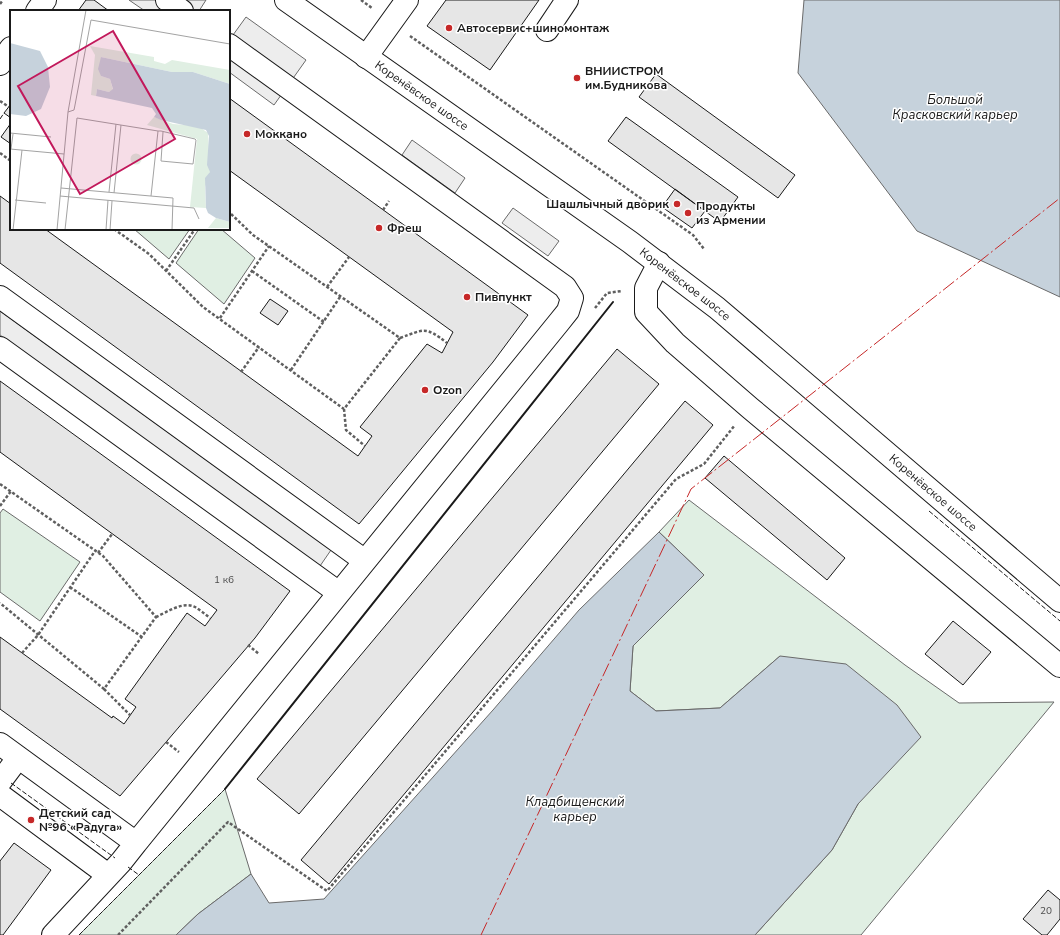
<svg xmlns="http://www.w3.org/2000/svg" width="1060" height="935" font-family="'Nunito Sans',sans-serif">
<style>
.green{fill:#e0efe3;stroke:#6a6a6a}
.parking{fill:#ededed;stroke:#6a6a6a}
.water{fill:#c6d2dc;stroke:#6a6a6a}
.building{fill:#e6e6e6;stroke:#1a1a1a}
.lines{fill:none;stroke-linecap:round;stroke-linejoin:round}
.minor-casing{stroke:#1a1a1a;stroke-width:24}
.major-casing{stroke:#1a1a1a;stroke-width:24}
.path{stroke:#5f5f5f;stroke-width:2.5;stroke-dasharray:3 2;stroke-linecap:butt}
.minor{stroke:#fff;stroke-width:22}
.major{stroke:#fff;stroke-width:22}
.fence{stroke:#1a1a1a;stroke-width:1;stroke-dasharray:5 2;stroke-linecap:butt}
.wall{stroke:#1a1a1a;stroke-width:2}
.power{stroke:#c62828;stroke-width:1;stroke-dasharray:14 3 2 3;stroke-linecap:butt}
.poi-dot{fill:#c62828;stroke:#fff;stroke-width:1.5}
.labels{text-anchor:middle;stroke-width:3;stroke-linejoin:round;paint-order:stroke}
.number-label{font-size:10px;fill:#4d4d4d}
.poi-label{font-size:12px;font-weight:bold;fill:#1a1a1a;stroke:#fff;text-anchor:start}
.street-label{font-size:12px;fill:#1a1a1a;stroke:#fff}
.water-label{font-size:13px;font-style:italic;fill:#1a1a1a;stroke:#fff}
.inset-road{fill:none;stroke:#a3a3a3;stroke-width:1}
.view{fill:#c2185b;fill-opacity:0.15;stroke:#c2185b;stroke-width:2}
.inset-edge{fill:none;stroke:#1a1a1a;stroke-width:2}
</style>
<rect width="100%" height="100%" fill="#fff"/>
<!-- green -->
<path class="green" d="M 134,229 L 190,229 L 169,259 Z
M 199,229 L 221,229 L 255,258 L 224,304 L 176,263 Z
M 689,500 L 905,665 L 959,703 L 1054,702 L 861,935 L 755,935 L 832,850 L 858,804 L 780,656 L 720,708 L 656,711 L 630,691 L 633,646 L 704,575 L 659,532 Z
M 3,509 L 80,562 L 40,621 L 0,592 L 0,513 Z
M 225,789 L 251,874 L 198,914 L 176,935 L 79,935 Z"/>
<!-- parking -->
<path class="parking" d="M 129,0 L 206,0 L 199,11 L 145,11 Z
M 246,17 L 306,60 L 274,105 L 229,72 L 229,33 L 233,35 Z
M 412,140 L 465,178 L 455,193 L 402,155 Z
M 513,208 L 559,241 L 548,256 L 502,223 Z
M 0,311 L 331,550 L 320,566 L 0,335 Z"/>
<!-- water -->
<path class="water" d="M 804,0 L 1060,0 L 1060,297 L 917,231 L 798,73 Z
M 659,532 L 704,575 L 633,646 L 630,691 L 656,711 L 720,708 L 780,656 L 846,664 L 897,705 L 921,737 L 858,804 L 832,850 L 755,935 L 176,935 L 198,914 L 251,874 L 269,903 L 324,899 L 493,710 L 579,610 Z"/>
<!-- building -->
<path class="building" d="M 86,0 L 94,0 L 109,11 L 78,11 Z
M 446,0 L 539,0 L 490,70 L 427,26 Z
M 656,74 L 795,175 L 778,198 L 639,97 Z
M 229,98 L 528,315 L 493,362 L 359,524 L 0,263 L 0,196 L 11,204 L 11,229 L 45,229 L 358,456 L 372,436 L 360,427 L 427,344 L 442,353 L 453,332 L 229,170 Z
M 11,104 L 11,118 L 4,113 Z
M 626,117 L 738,197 L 720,222 L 608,141 Z
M 11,123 L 11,144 L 1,137 Z
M 675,189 L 705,211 L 692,228 L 662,207 Z
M 270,299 L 288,311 L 278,325 L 260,313 Z
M 617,349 L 659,384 L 299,814 L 257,779 Z
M 0,381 L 290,591 L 255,638 L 120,796 L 0,709 L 0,637 L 112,718 L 113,716 L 124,724 L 136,707 L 125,699 L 187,613 L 205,626 L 217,610 L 0,452 Z
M 685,401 L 713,425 L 329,884 L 301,860 Z
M 724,456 L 845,558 L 827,580 L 705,478 Z
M 953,621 L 991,652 L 963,685 L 925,654 Z
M 14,843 L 51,870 L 3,935 L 0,935 L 0,861 Z
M 1048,890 L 1060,900 L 1060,919 L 1047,935 L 1042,935 L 1023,919 Z"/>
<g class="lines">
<!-- minor casing -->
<g class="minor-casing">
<path id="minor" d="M 167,0 L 182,11
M 37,11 L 45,0
M 547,30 L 567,0
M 366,57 L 407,0
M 0,64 L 11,48
M 659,263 L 646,288 L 646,312 L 675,343 L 750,408 L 1060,666
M 0,297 L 365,561
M 0,348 L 339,593
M 0,744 L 136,843 L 560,321 L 568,311 L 572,298 L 565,287 L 229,45
M 0,782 L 18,758
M 0,795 L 108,875
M 53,935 L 121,862 L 136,843"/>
</g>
<!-- major casing -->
<g class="major-casing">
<g id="major">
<path id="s1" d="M 286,0 L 630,242 L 717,308 L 1060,601"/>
</g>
</g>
<!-- path -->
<path class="path" d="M 361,0 L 372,8
M 0,4 L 3,0
M 410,36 L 693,235 L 704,249
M 0,101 L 9,107
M 0,153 L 11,161
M 383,210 L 389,201
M 114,229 L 149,254 L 203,307 L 344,409 L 400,338 L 253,235 L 229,212
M 166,271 L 195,229
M 252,271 L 324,322
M 327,287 L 349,257
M 595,308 L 607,293 L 622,291
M 220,318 L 269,246
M 400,338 C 425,329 425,326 447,343
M 291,370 L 340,297
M 241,372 L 259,347
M 344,409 L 346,430 L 365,446
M 0,484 L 103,556 L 156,617 L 104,689 L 0,603
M 0,506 L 11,491
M 98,553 L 112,534
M 70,587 L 142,637
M 156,617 C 167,612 183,601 195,607 C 200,610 205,614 210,618
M 248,645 L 259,654
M 22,653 L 38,635 L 95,551
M 104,689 L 130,715
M 166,742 L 179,752
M 118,935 L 228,822 L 327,891 L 676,479 L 704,464 L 735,425"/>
<!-- minor -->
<use href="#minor" class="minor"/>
<!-- major -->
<use href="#major" class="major"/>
<!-- fence -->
<path class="fence" d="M 0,119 L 4,113
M 929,511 L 1060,621
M 11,783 L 115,858
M 128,867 L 139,875
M 79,935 L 225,789"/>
<!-- wall -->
<path class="wall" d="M 225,789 L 613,302"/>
<!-- power -->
<path class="power" d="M 481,935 L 691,489 L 1060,198"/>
</g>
<!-- markers -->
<g class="poi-dot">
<circle cx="449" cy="28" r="4"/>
<circle cx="577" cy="78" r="4"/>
<circle cx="247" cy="134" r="4"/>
<circle cx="677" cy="204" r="4"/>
<circle cx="688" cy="213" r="4"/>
<circle cx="379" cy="228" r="4"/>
<circle cx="467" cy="297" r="4"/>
<circle cx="425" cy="390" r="4"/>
<circle cx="31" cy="820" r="4"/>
</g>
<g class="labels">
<!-- number labels -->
<g class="number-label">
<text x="224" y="583">1 к6</text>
<text x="1046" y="914">20</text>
</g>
<!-- poi labels -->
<g class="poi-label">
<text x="457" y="32">Автосервис+шиномонтаж</text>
<text x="585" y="75">ВНИИСТРОМ<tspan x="585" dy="14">им.Будникова</tspan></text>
<text x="255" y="138">Моккано</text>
<text x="669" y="208" text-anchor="end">Шашлычный дворик</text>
<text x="696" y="210">Продукты<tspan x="696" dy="14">из Армении</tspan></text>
<text x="387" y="232">Фреш</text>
<text x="475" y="301">Пивпункт</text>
<text x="433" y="394">Ozon</text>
<text x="39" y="817">Детский сад<tspan x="39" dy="14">№96 «Радуга»</tspan></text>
</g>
<!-- street labels -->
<g class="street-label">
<text dy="4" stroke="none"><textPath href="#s1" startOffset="166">Коренёвское шоссе</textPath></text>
<text dy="4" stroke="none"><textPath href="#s1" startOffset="490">Коренёвское шоссе</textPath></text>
<text dy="4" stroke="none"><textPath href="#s1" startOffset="814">Коренёвское шоссе</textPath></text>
</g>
<!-- water labels -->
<g class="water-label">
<text x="955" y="104">Большой<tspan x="955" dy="15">Красковский карьер</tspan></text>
<text x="575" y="806">Кладбищенский<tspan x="575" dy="15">карьер</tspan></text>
</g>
</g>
<!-- overview -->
<g transform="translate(10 10)">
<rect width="220" height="220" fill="#fff"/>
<path d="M 80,36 L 144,47 L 144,51 L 155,54 L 162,50 L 220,60 L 220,74 L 183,62 L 162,62 L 91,47 L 91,66 L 100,69 L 103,80 L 99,82 L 87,79 L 86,86 L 81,85 L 85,45 ZM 144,107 L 163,114 L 188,116 L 198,123 L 200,162 L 195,177 L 196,198 L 180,197 L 187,129 L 137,115 ZM120.5 149a5.5 5.5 0 1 1 11 0a5.5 5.5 0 1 1-11 0ZM 206,208 L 220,212 L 220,218 L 198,218 Z" fill="#e0efe3"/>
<path d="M 0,33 L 30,41 L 38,57 L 40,77 L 31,99 L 16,106 L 0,104 ZM 91,47 L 162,62 L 183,62 L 220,74 L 220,212 L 206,208 L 198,203 L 196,198 L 195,168 L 200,162 L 197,155 L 199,126 L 196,120 L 151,110 L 144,107 L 146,104 L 142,98 L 86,86 L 87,79 L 99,82 L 103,79 L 100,69 L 91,66 L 88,59 Z" fill="#c6d2dc"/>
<path class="inset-road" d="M 58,102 L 64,100 L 65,95 L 81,10 L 220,34M 148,121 L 151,121 L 185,129 L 186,130 L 183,154 L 151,151 L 153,122M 0,123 L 41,127M 0,139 L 54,144M 1,139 L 3,124M 51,178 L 163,188 L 162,220M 99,182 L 106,114M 104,183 L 111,115M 50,186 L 184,198 L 189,209M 5,190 L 36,193M 3,220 L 12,140M 47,220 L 58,102 L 76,0M 55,220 L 67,108 L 148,121 L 141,186M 96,220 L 98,190M 100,220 L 102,191"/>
<path class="view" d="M 103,21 L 165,129 L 70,184 L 8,76 Z"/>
<rect width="220" height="220" class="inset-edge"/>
</g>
</svg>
